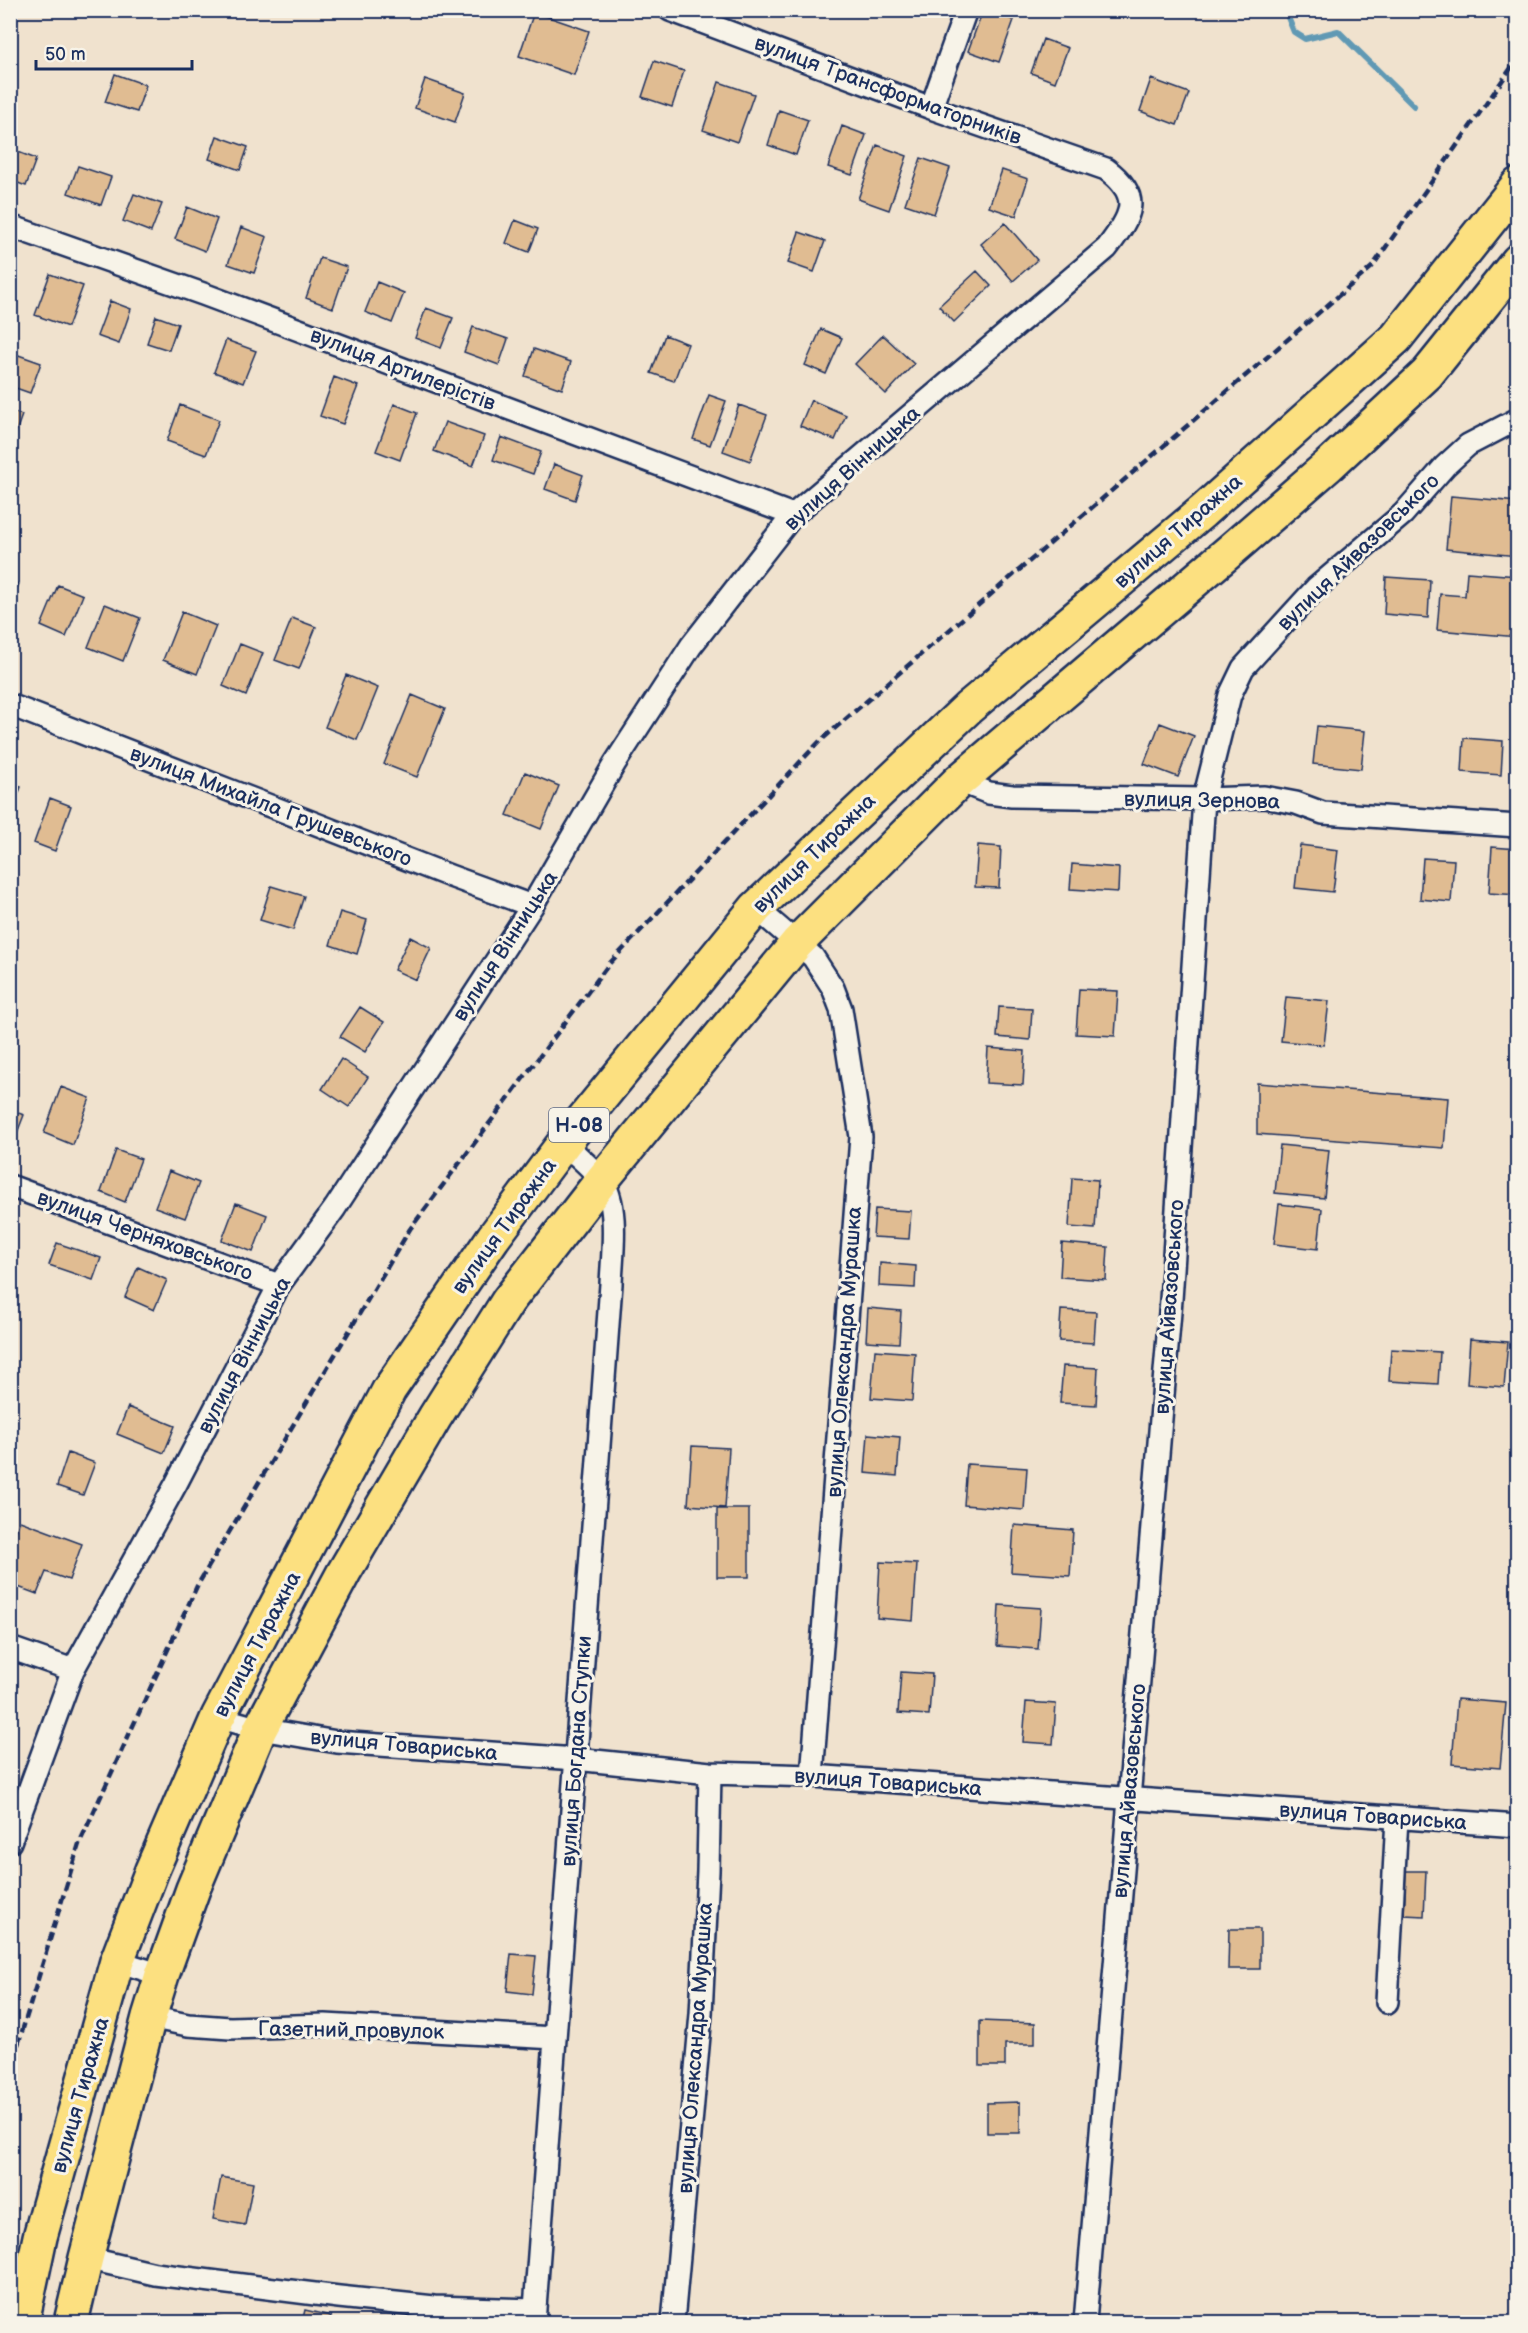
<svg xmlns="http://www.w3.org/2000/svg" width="1528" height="2333" font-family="'Balsamiq Sans',sans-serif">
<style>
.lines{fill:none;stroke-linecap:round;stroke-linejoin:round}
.stream{stroke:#6199b4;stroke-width:6}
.building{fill:#e0bc92;stroke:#1b2f5e;stroke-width:1.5}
.street-casing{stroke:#1b2f5e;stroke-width:26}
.primary-casing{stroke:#1b2f5e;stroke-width:38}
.street{stroke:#f7f3e8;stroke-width:21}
.primary{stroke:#fce080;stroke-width:33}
.rail{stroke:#1b2f5e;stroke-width:4.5;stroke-dasharray:9 4.5;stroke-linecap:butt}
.labels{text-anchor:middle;stroke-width:6;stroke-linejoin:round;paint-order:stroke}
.shield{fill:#f7f3e8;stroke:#5d6a87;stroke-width:1.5}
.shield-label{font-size:20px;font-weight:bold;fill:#1b2f5e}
.street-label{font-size:21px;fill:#1b2f5e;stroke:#f7f3e8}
</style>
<rect width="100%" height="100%" fill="#f0e2ce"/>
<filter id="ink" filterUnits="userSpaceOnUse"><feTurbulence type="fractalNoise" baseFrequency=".0167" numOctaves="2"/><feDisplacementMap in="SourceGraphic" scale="12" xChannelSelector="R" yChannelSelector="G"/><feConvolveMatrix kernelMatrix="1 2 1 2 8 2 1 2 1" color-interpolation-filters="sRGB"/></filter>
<g filter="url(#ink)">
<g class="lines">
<!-- stream -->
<path class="stream" d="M 1285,10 L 1294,32 L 1305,39 L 1338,31 L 1414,106"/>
</g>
<!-- building -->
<path class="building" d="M 908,10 L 940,10 L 937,20 Z
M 983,10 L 1014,20 L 999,62 L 968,51 Z
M 534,12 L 589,31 L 574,75 L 519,56 Z
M 1043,39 L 1068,48 L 1055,82 L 1031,73 Z
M 654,61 L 684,71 L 672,107 L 642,97 Z
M 115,74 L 146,85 L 137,112 L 105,102 Z
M 425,79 L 465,93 L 455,122 L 415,108 Z
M 1151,79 L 1189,93 L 1177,125 L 1140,111 Z
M 719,82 L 754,94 L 737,142 L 703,130 Z
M 779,110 L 808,120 L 796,155 L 768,145 Z
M 842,126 L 866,135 L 852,175 L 828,167 Z
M 217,136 L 248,147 L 240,170 L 209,159 Z
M 877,145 L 907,156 L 889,210 L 858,199 Z
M 13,150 L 36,159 L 26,186 L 10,180 L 10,158 Z
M 921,158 L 950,168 L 934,214 L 905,204 Z
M 78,166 L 111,177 L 101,205 L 68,193 Z
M 1002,170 L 1028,179 L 1016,216 L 989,207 Z
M 134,194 L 162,204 L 151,232 L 123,221 Z
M 187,207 L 217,219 L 205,251 L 175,239 Z
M 515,220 L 538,229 L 529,252 L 506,243 Z
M 1005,223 L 1037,260 L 1013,281 L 981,244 Z
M 241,227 L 267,237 L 254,273 L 228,264 Z
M 799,232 L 825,241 L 814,272 L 788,263 Z
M 320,258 L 347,267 L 333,308 L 306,298 Z
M 977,271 L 991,286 L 954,322 L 939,306 Z
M 50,274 L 83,286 L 68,327 L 35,315 Z
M 377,282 L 404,293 L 392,323 L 365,312 Z
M 110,301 L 131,309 L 119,344 L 97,336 Z
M 426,308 L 453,318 L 441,348 L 415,338 Z
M 156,316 L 178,324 L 169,350 L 147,343 Z
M 473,327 L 508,339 L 499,365 L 464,352 Z
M 821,329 L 842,338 L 826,374 L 805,365 Z
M 665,335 L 688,344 L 674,381 L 651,373 Z
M 883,335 L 914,364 L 886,394 L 855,364 Z
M 226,340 L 256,351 L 243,383 L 214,372 Z
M 534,349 L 571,362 L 562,389 L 525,376 Z
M 10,352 L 41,363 L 30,393 L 10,386 Z
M 334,377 L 358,386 L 343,424 L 320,416 Z
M 709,395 L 726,401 L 710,445 L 693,439 Z
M 811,400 L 846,415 L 835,440 L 800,426 Z
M 394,404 L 417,413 L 400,460 L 376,451 Z
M 180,405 L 219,420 L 206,455 L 167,441 Z
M 739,405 L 767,415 L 750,461 L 723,451 Z
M 10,411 L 22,415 L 11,446 L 10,446 Z
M 445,422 L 484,436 L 473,466 L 434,451 Z
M 501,437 L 541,452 L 533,474 L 493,460 Z
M 554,464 L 583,475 L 575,500 L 545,489 Z
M 1451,496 L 1518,502 L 1518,556 L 1446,549 Z
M 1467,572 L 1518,576 L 1518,637 L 1437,630 L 1440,594 L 1465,596 Z
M 1386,577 L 1430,580 L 1428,618 L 1384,614 Z
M 10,580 L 19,584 L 10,605 Z
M 58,585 L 83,595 L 66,637 L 41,626 Z
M 105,604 L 140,618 L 123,661 L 88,647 Z
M 182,612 L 216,626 L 197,674 L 163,660 Z
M 292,618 L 316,627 L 299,669 L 275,660 Z
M 240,644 L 263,653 L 246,696 L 223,686 Z
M 346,675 L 378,688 L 357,740 L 325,727 Z
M 412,695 L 445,709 L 417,777 L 384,764 Z
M 1160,723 L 1194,736 L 1178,777 L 1144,764 Z
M 1317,726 L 1365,731 L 1361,769 L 1313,764 Z
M 1464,738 L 1503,741 L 1501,775 L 1462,772 Z
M 525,772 L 559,786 L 541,829 L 507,815 Z
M 10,784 L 21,787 L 10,816 Z
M 50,798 L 71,806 L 55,851 L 34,843 Z
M 978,845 L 1001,847 L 999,888 L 975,887 Z
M 1300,845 L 1338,850 L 1333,892 L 1295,888 Z
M 1492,847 L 1518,849 L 1518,895 L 1489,893 Z
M 1423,858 L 1454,860 L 1451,902 L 1420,899 Z
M 1072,864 L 1119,868 L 1118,892 L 1070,889 Z
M 271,886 L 304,896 L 293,930 L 260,920 Z
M 340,912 L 367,920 L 357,954 L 330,945 Z
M 410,937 L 431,948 L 416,980 L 394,970 Z
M 1079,989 L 1118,991 L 1115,1036 L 1076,1034 Z
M 1286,997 L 1329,1001 L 1324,1045 L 1281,1041 Z
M 360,1007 L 384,1022 L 365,1052 L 340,1037 Z
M 999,1007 L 1032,1009 L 1030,1040 L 997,1037 Z
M 988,1048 L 1025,1051 L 1023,1085 L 986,1083 Z
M 341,1059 L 368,1077 L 349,1107 L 322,1089 Z
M 1257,1083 L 1448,1098 L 1444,1148 L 1257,1134 Z
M 61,1087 L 90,1098 L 73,1145 L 44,1133 Z
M 10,1110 L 24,1115 L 10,1151 Z
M 1280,1145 L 1329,1150 L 1324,1198 L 1275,1193 Z
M 116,1150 L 141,1159 L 125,1202 L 101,1192 Z
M 169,1171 L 199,1183 L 185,1218 L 155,1207 Z
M 1072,1178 L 1098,1180 L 1095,1229 L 1069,1227 Z
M 236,1203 L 267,1215 L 253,1252 L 222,1240 Z
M 1279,1204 L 1322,1209 L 1318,1249 L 1274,1244 Z
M 875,1209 L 911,1211 L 909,1239 L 873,1237 Z
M 57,1243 L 101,1258 L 93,1280 L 49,1265 Z
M 1062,1243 L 1108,1247 L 1106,1280 L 1060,1277 Z
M 880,1263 L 916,1266 L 915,1288 L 879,1286 Z
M 138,1267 L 167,1280 L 154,1310 L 125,1297 Z
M 868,1308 L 901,1311 L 899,1343 L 866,1341 Z
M 1061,1310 L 1096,1312 L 1094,1343 L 1059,1341 Z
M 1470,1339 L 1508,1342 L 1504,1387 L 1467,1384 Z
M 1391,1349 L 1440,1352 L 1438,1384 L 1389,1381 Z
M 875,1350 L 915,1353 L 912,1401 L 871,1398 Z
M 1063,1366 L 1098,1368 L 1096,1405 L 1060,1403 Z
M 128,1407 L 175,1426 L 164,1453 L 117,1434 Z
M 868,1434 L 900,1437 L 897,1476 L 865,1473 Z
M 692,1446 L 729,1448 L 725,1508 L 688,1505 Z
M 68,1453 L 95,1463 L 83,1495 L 57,1486 Z
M 967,1464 L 1027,1468 L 1024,1510 L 964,1505 Z
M 717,1509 L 749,1509 L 749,1577 L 717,1577 Z
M 20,1521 L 82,1544 L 69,1580 L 46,1572 L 37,1594 L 10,1584 L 10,1545 Z
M 1014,1525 L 1073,1530 L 1070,1576 L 1011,1572 Z
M 880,1562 L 917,1564 L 913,1621 L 877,1618 Z
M 999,1605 L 1041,1608 L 1038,1649 L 997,1646 Z
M 901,1672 L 932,1674 L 929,1715 L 898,1713 Z
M 1457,1699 L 1506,1703 L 1500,1768 L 1452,1764 Z
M 1026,1702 L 1056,1704 L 1053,1744 L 1023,1742 Z
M 1406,1871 L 1426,1871 L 1424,1916 L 1404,1915 Z
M 1229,1929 L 1260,1929 L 1260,1969 L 1228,1969 Z
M 511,1954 L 536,1956 L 532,1994 L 507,1991 Z
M 980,2021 L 1035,2023 L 1035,2044 L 1005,2044 L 1005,2066 L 980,2066 Z
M 1020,2102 L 1020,2133 L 987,2133 L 987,2103 Z
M 221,2177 L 253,2183 L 245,2225 L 213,2219 Z
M 305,2310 L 331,2316 L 329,2322 L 302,2322 Z
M 206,2316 L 231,2320 L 231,2322 L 205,2322 Z"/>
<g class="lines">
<!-- street casing -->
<g class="street-casing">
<path id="street" d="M 931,108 L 966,10
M 10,226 L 203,294 L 793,515
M 10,705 L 450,876 L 532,906
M 959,781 L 989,793 L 1012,796 L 1204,799 L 1264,797 L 1296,803 L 1323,813 L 1518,826
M 756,908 L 813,957 L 833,988 L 841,1009 L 861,1137 L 812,1776
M 10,1186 L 279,1285
M 10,1648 L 73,1670
M 218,1717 L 260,1729 L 337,1742 L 576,1759 L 710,1773 L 812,1776 L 1518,1826
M 10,1842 L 73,1670 L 176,1484 L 279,1285 L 335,1208 L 532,906 L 615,763 L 691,646 L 793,515 L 1107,248 C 1131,216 1144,197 1106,169 L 931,108 L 670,10
M 117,1961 L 162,1975
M 1387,2002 L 1397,1818
M 149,2017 L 188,2025 L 230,2028 L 325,2025 L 555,2038
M 86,2258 L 155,2274 L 339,2297 L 434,2307 L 535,2310
M 534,2322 L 611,1284 C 612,1255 620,1204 601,1179 C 590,1166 576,1155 564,1143
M 673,2322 L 701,2014 L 708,1871 L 710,1773
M 1085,2322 L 1171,1300 L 1204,799 L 1230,695 L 1243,668 L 1316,588 L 1403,514 L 1445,466 L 1468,445 L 1518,419"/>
</g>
<!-- primary casing -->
<g class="primary-casing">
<path id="primary" d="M 22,2322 L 40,2237 L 117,1961 L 152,1870 L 218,1717 L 389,1390 L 493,1238 L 564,1143 L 756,908 L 968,708 L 1202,512 L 1396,338 L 1518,185
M 71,2322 L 86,2258 L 149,2017 L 162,1975 L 193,1889 L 260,1729 L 344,1572 L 435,1417 L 508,1301 L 602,1180 L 797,943 L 959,781 L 1231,550 L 1329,465 L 1427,374 L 1518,261"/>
</g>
<!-- street -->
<use href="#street" class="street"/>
<!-- primary -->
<use href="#primary" class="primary"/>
<!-- rail -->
<path class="rail" d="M 10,2071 L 79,1844 L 197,1586 L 410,1229 L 609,964 L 819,742 L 1372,267 L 1518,58"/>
</g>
</g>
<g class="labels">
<!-- shield labels -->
<rect class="shield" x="549" y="1108" width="60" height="34" rx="4.5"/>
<g class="shield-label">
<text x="579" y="1132">Н-08</text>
</g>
<!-- street labels -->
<g class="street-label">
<text transform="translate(888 90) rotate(20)" y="7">вулиця Трансформаторників</text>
<text transform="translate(403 369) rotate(21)" y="7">вулиця Артилерістів</text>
<text transform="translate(852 468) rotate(-42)" y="7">вулиця Вінницька</text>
<text transform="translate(1178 531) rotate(-41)" y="7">вулиця Тиражна</text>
<text transform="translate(1358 552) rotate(-44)" y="7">вулиця Айвазовського</text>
<text transform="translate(1202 800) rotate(1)" y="7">вулиця Зернова</text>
<text transform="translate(271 806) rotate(21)" y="7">вулиця Михайла Грушевського</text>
<text transform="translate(814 853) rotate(-44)" y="7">вулиця Тиражна</text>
<text transform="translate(505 946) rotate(-57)" y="7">вулиця Вінницька</text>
<text transform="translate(504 1226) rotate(-54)" y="7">вулиця Тиражна</text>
<text transform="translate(145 1235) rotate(20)" y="7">вулиця Черняховського</text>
<text transform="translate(1169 1307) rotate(-86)" y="7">вулиця Айвазовського</text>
<text transform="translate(844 1352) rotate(-86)" y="7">вулиця Олександра Мурашка</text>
<text transform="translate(244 1355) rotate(-62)" y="7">вулиця Вінницька</text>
<text transform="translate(257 1644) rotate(-62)" y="7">вулиця Тиражна</text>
<text transform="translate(404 1745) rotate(5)" y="7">вулиця Товариська</text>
<text transform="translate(576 1751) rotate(-86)" y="7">вулиця Богдана Ступки</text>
<text transform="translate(888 1782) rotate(4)" y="7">вулиця Товариська</text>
<text transform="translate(1129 1791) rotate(-85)" y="7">вулиця Айвазовського</text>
<text transform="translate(1373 1816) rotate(4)" y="7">вулиця Товариська</text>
<text transform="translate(351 2030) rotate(1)" y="7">Газетний провулок</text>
<text transform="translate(695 2048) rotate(-86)" y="7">вулиця Олександра Мурашка</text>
<text transform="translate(80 2095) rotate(-74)" y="7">вулиця Тиражна</text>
</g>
</g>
<!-- margin -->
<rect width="1528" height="2333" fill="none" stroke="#f7f3e8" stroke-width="36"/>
<rect x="18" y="18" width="1492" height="2297" fill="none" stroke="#1b2f5e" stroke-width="2" filter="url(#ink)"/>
<!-- scale -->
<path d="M36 60v9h156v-9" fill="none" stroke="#1b2f5e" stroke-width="3"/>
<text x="45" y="60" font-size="18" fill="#1b2f5e" stroke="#f7f3e8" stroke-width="4.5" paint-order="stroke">50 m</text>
</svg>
